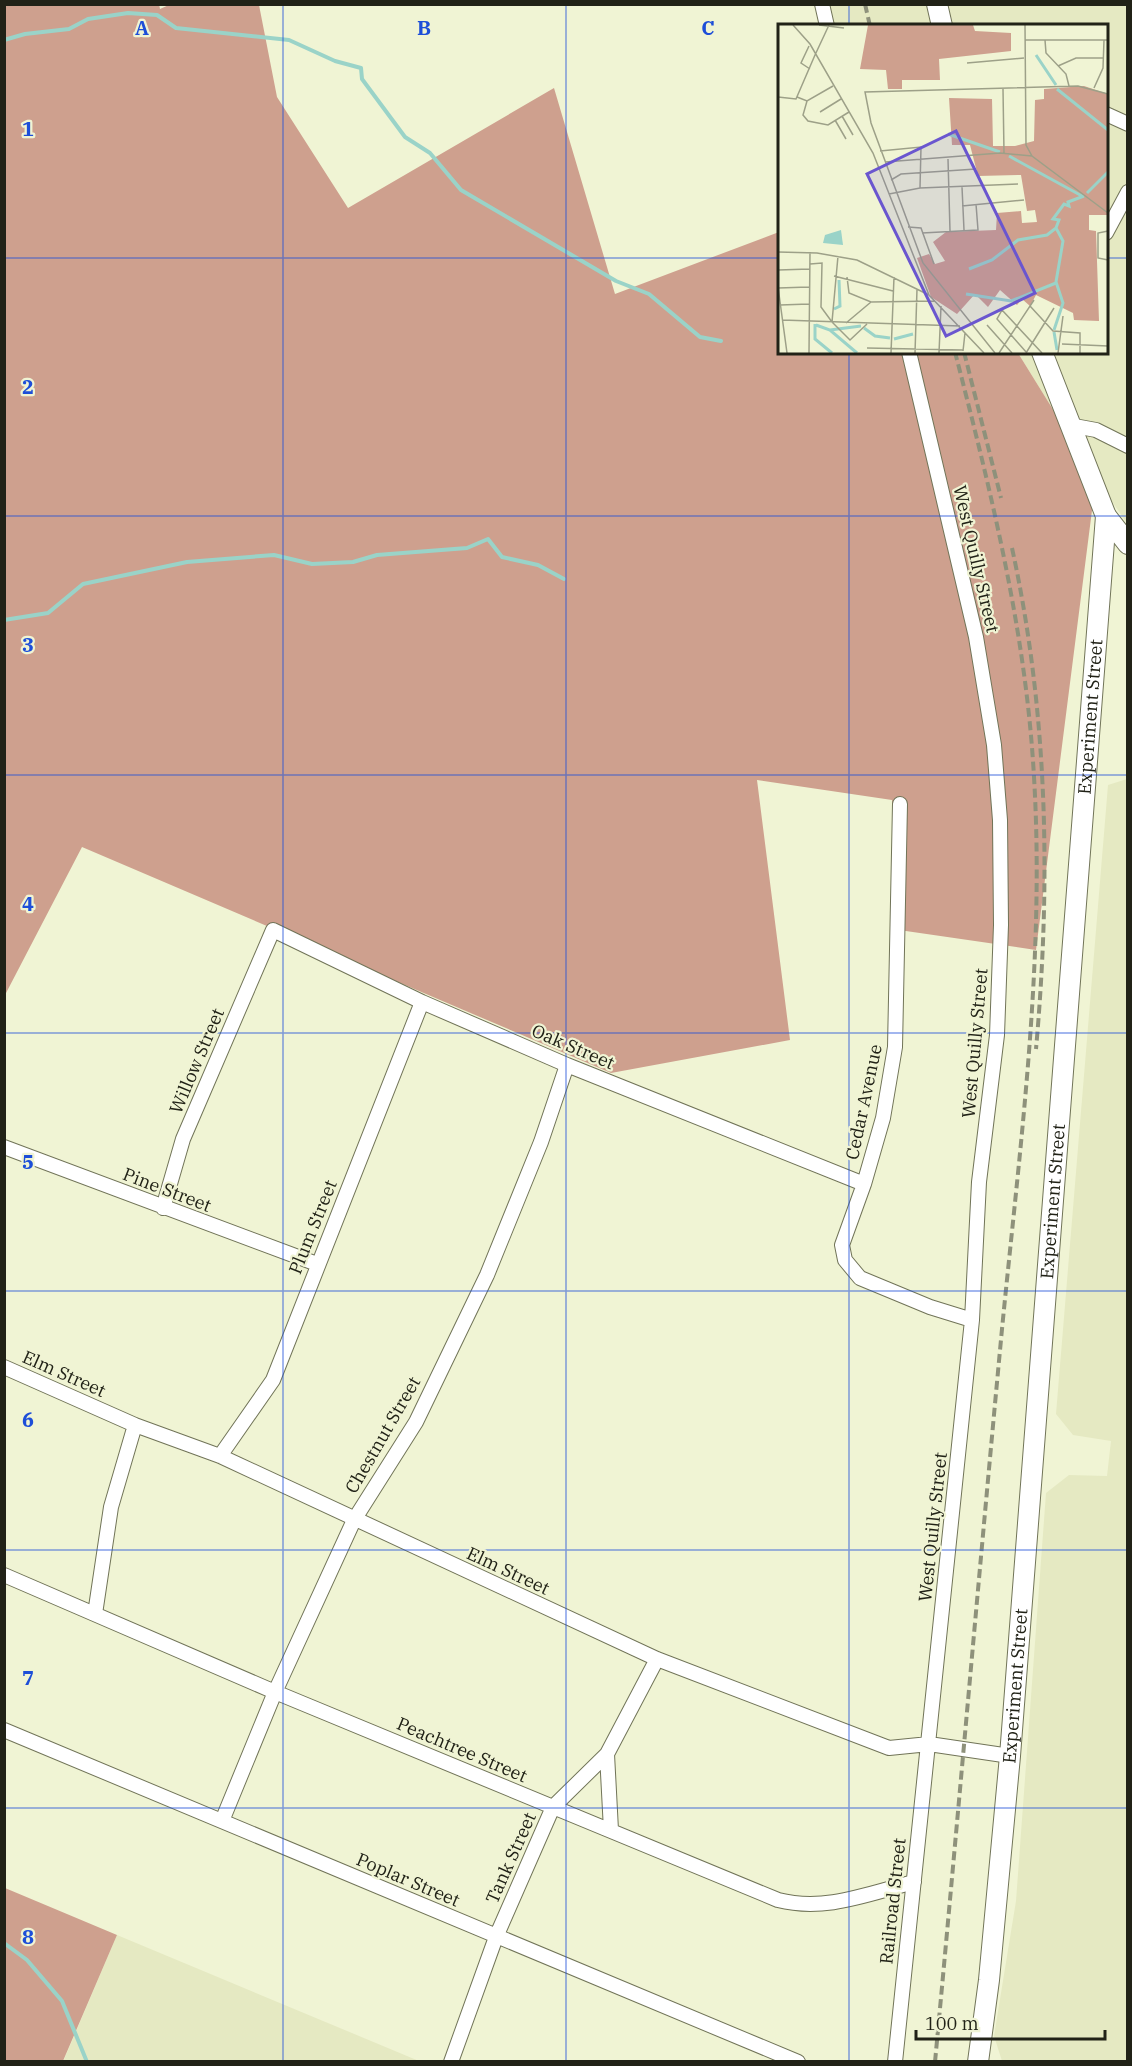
<svg xmlns="http://www.w3.org/2000/svg" width="1132" height="2066" font-family="'IBM Plex Serif',serif">
<style>
.built{fill:#e5e9c2}
.forest{fill:#cea08e}
.lines{fill:none;stroke-linecap:round;stroke-linejoin:round}
.stream{stroke:#9ad3c8;stroke-width:4}
.street-casing{stroke:#717458;stroke-width:16}
.secondary-casing{stroke:#717458;stroke-width:22}
.street{stroke:#fff;stroke-width:14}
.secondary{stroke:#fff;stroke-width:20}
.rail{stroke:#8e917b;stroke-width:4;stroke-dasharray:9 4.5;stroke-linecap:butt}
.grid{fill:none;stroke:#1d4ed8;stroke-width:1.5;stroke-opacity:0.55}
.labels{text-anchor:middle;stroke-width:4.5;stroke-linejoin:round;paint-order:stroke}
.street-label{font-size:18px;fill:#212217;stroke:#f0f4d4}
.inset-river{fill:none;stroke:#9ad3c8;stroke-width:3}
.inset-road{fill:none;stroke:#9da088;stroke-width:1.5}
.view{fill:#6a56cf;fill-opacity:0.15;stroke:#6a56cf;stroke-width:3}
.inset-edge{fill:none;stroke:#212217;stroke-width:3}
.grid-label{font-size:20px;text-anchor:middle;font-weight:bold;fill:#1d4ed8;stroke:#f0f4d4;stroke-width:4.5;stroke-linejoin:round;paint-order:stroke}
</style>
<rect width="100%" height="100%" fill="#f0f4d4"/>
<!-- built -->
<path class="built" d="M 821,5 L 1127,5 L 1127,523 L 1096,479 L 1018,353 L 1106,352 L 1106,26 L 827,25 Z
M 1127,779 L 1127,2061 L 1002,2061 L 994,2036 L 1016,1901 L 1046,1493 L 1069,1475 L 1107,1476 L 1111,1441 L 1073,1435 L 1056,1414 L 1108,785 Z
M 117,1935 L 419,2061 L 63,2062 Z"/>
<!-- forest -->
<path class="forest" d="M 159,4 L 160,9 L 171,4 L 259,5 L 277,97 L 348,208 L 554,88 L 615,294 L 779,232 L 780,352 L 1018,353 L 1096,479 L 1036,950 L 899,930 L 892,800 L 757,780 L 790,1040 L 611,1073 L 82,847 L 5,995 L 5,5 Z
M 5,1888 L 117,1935 L 63,2061 L 5,2061 Z"/>
<g class="lines">
<!-- stream -->
<path class="stream" d="M 4,40 L 25,34 L 69,29 L 88,19 L 128,13 L 157,15 L 176,28 L 289,40 L 335,61 L 361,68 L 362,79 L 405,137 L 430,153 L 461,190 L 616,281 L 649,294 L 700,337 L 721,341
M 4,620 L 48,613 L 83,584 L 187,562 L 274,555 L 312,564 L 353,562 L 377,555 L 467,548 L 488,539 L 502,557 L 538,565 L 564,579
M 4,1943 L 27,1960 L 62,2001 L 87,2062"/>
<!-- street casing -->
<g class="street-casing">
<path id="street" d="M 822,4 L 827,26
M 1106,114 L 1128,124
M 1106,233 L 1128,192
M 1069,425 L 1096,430 L 1128,446
M 900,804 L 895,1047 L 883,1118 L 864,1184 L 842,1245 L 845,1260 L 860,1278 L 930,1307 L 972,1320
M 4,1147 L 317,1264
M 163,1208 L 183,1139 L 273,930 L 422,1002 L 567,1065 L 864,1184
M 4,1367 L 135,1425 L 220,1456 L 657,1659 L 889,1748 L 929,1744 L 1010,1756
M 220,1456 L 273,1380 L 422,1002
M 4,1575 L 275,1692 L 778,1900 C 825,1912 867,1894 914,1882
M 95,1614 L 111,1507 L 135,1425
M 4,1730 L 798,2062
M 607,1754 L 611,1830
M 222,1821 L 275,1692 L 354,1520 L 416,1422 L 487,1275 L 541,1142 L 567,1065
M 451,2062 L 496,1937 L 553,1807 L 607,1754 L 657,1659
M 895,2062 L 972,1320 L 979,1182 L 997,1035 L 1001,925 L 1000,820 L 994,745 L 976,637 L 909,352"/>
</g>
<!-- secondary casing -->
<g class="secondary-casing">
<g id="secondary">
<path d="M 937,4 L 942,26"/>
<path d="M 1106,516 L 1128,544"/>
<path id="s1" d="M 978,2062 L 989,1980 L 1010,1756 L 1106,516 L 1042,352"/>
</g>
</g>
<!-- street -->
<use href="#street" class="street"/>
<!-- secondary -->
<use href="#secondary" class="secondary"/>
<!-- rail -->
<path class="rail" d="M 865,4 L 870,26
M 964,352 L 1001,498
M 1012,548 C 1048,713 1051,881 1036,1049
M 935,2062 C 958,1817 979,1573 1002,1329 C 1020,1146 1045,961 1034,777 C 1026,632 991,492 955,352"/>
</g>
<!-- grid -->
<path class="grid" d="M 283,4 L 283,2062M 566,4 L 566,2062M 849,4 L 849,26M 4,258 L 780,258M 1106,258 L 1128,258M 849,352 L 849,2062M 4,516 L 1128,516M 4,775 L 1128,775M 4,1033 L 1128,1033M 4,1291 L 1128,1291M 4,1550 L 1128,1550M 4,1808 L 1128,1808"/>
<g class="labels">
<!-- street labels -->
<g class="street-label">
<text transform="translate(976 559) rotate(77)" y="6">West Quilly Street</text>
<text dy="6" stroke="none"><textPath href="#s1" startOffset="1350">Experiment Street</textPath></text>
<text transform="translate(975 1043) rotate(-85)" y="6">West Quilly Street</text>
<text transform="translate(573 1047) rotate(23)" y="6">Oak Street</text>
<text transform="translate(197 1061) rotate(-67)" y="6">Willow Street</text>
<text transform="translate(864 1102) rotate(-78)" y="6">Cedar Avenue</text>
<text transform="translate(167 1190) rotate(21)" y="6">Pine Street</text>
<text dy="6" stroke="none"><textPath href="#s1" startOffset="864">Experiment Street</textPath></text>
<text transform="translate(313 1227) rotate(-68)" y="6">Plum Street</text>
<text transform="translate(64 1374) rotate(24)" y="6">Elm Street</text>
<text transform="translate(383 1435) rotate(-60)" y="6">Chestnut Street</text>
<text transform="translate(933 1527) rotate(-84)" y="6">West Quilly Street</text>
<text transform="translate(508 1571) rotate(25)" y="6">Elm Street</text>
<text dy="6" stroke="none"><textPath href="#s1" startOffset="378">Experiment Street</textPath></text>
<text transform="translate(462 1750) rotate(23)" y="6">Peachtree Street</text>
<text transform="translate(511 1858) rotate(-66)" y="6">Tank Street</text>
<text transform="translate(408 1880) rotate(23)" y="6">Poplar Street</text>
<text transform="translate(893 1901) rotate(-84)" y="6">Railroad Street</text>
</g>
</g>
<!-- overview -->
<g transform="translate(778 24)">
<rect width="330" height="330" fill="#f0f4d4"/>
<path d="M 90,1 L 195,1 L 197,7 L 233,9 L 233,27 L 161,35 L 162,56 L 124,56 L 124,65 L 110,65 L 108,46 L 82,45 ZM 306,62 L 330,70 L 330,191 L 311,191 L 311,206 L 318,207 L 321,297 L 296,296 L 295,289 L 258,271 L 252,282 L 244,275 L 239,281 L 222,266 L 210,283 L 197,270 L 179,290 L 153,273 L 139,234 L 151,230 L 157,240 L 167,237 L 155,218 L 168,208 L 218,206 L 219,189 L 243,187 L 244,199 L 259,198 L 257,186 L 249,187 L 243,151 L 200,152 L 192,121 L 174,121 L 171,74 L 214,75 L 215,122 L 237,122 L 256,117 L 257,76 L 266,75 L 266,65 Z" fill="#cea08e"/>
<path d="M 63,206 L 65,221 L 45,219 L 47,211 Z" fill="#9ad3c8"/>
<path class="inset-river" d="M 258,31 L 278,61M 279,65 L 330,106M 170,110 L 222,128M 231,132 L 304,172M 309,169 L 330,148M 191,245 L 214,236 L 240,216 L 269,211 L 278,204M 188,270 L 233,277 L 278,259M 56,285 L 62,282 L 61,256M 37,300 L 37,315 L 54,329M 38,301 L 52,306 L 79,329M 86,304 L 97,312 L 112,314M 52,306 L 83,302M 276,306 L 285,279 L 278,258 L 285,217 L 278,204 L 281,196 L 275,195 L 286,180 L 291,182 L 290,178 L 306,172M 276,308 L 279,326M 116,315 L 135,310"/>
<path class="inset-road" d="M 15,1 L 32,20 L 95,129 L 151,271 L 206,329M 41,1 L 66,4M 247,1 L 248,121 L 254,132 L 330,189M 247,16 L 330,16M 267,16 L 268,29 L 288,50 L 291,62M 31,22 L 23,39 L 32,45M 37,31 L 51,1M 189,39 L 246,34M 280,42 L 298,34 L 325,34M 316,64 L 325,44 L 326,16M 225,65 L 226,129M 0,73 L 18,75 L 37,31M 19,73 L 29,77 L 55,62M 29,77 L 25,91 L 30,97 L 50,101 L 71,88M 42,88 L 63,75M 64,92 L 75,111M 57,96 L 68,115M 102,127 L 143,123 L 142,164M 170,135 L 172,207M 107,138 L 222,129 L 254,132M 113,156 L 123,150 L 198,145M 184,163 L 186,206M 111,170 L 142,164 L 240,160M 184,182 L 246,176M 130,203 L 143,204 L 156,240M 330,207 L 320,209 L 320,234 L 330,236M 144,209 L 200,206 L 198,180M 0,228 L 39,229 L 79,236 L 151,271M 60,232 L 54,298 L 72,316 L 89,300M 32,240 L 44,239 L 43,283 L 54,298M 0,246 L 32,245M 56,252 L 115,267M 69,253 L 71,269 L 93,278 L 157,277M 0,263 L 9,329M 0,264 L 31,263M 2,281 L 31,280M 252,282 L 275,307 L 302,309 L 302,329M 4,296 L 182,302M 68,299 L 93,278M 209,301 L 234,329M 284,320 L 330,322M 89,324 L 185,326M 185,327 L 187,309M 31,329 L 32,228M 113,329 L 116,253M 137,329 L 139,265M 161,329 L 163,282M 217,329 L 145,239 L 93,99 L 87,68 L 300,62 L 330,70M 221,329 L 256,276M 248,329 L 276,284M 249,329 L 219,295 L 224,286 L 264,329M 280,329 L 285,292"/>
<path class="view" d="M 178,107 L 257,269 L 168,312 L 89,150 Z"/>
<rect width="330" height="330" class="inset-edge"/>
</g>
<g class="grid-label">
<text x="142" y="35">A</text>
<text x="424" y="35">B</text>
<text x="708" y="35">C</text>
<text x="28" y="136">1</text>
<text x="28" y="394">2</text>
<text x="28" y="652">3</text>
<text x="28" y="911">4</text>
<text x="28" y="1169">5</text>
<text x="28" y="1427">6</text>
<text x="28" y="1685">7</text>
<text x="28" y="1944">8</text>
</g>
<!-- border -->
<rect width="1132" height="2066" fill="none" stroke="#212217" stroke-width="12"/>
<!-- scale -->
<path d="M916 2030v9h189v-9" fill="none" stroke="#212217" stroke-width="3"/>
<text x="925" y="2030" font-size="18" fill="#212217" stroke="#f0f4d4" stroke-width="4.5" paint-order="stroke">100 m</text>
</svg>
